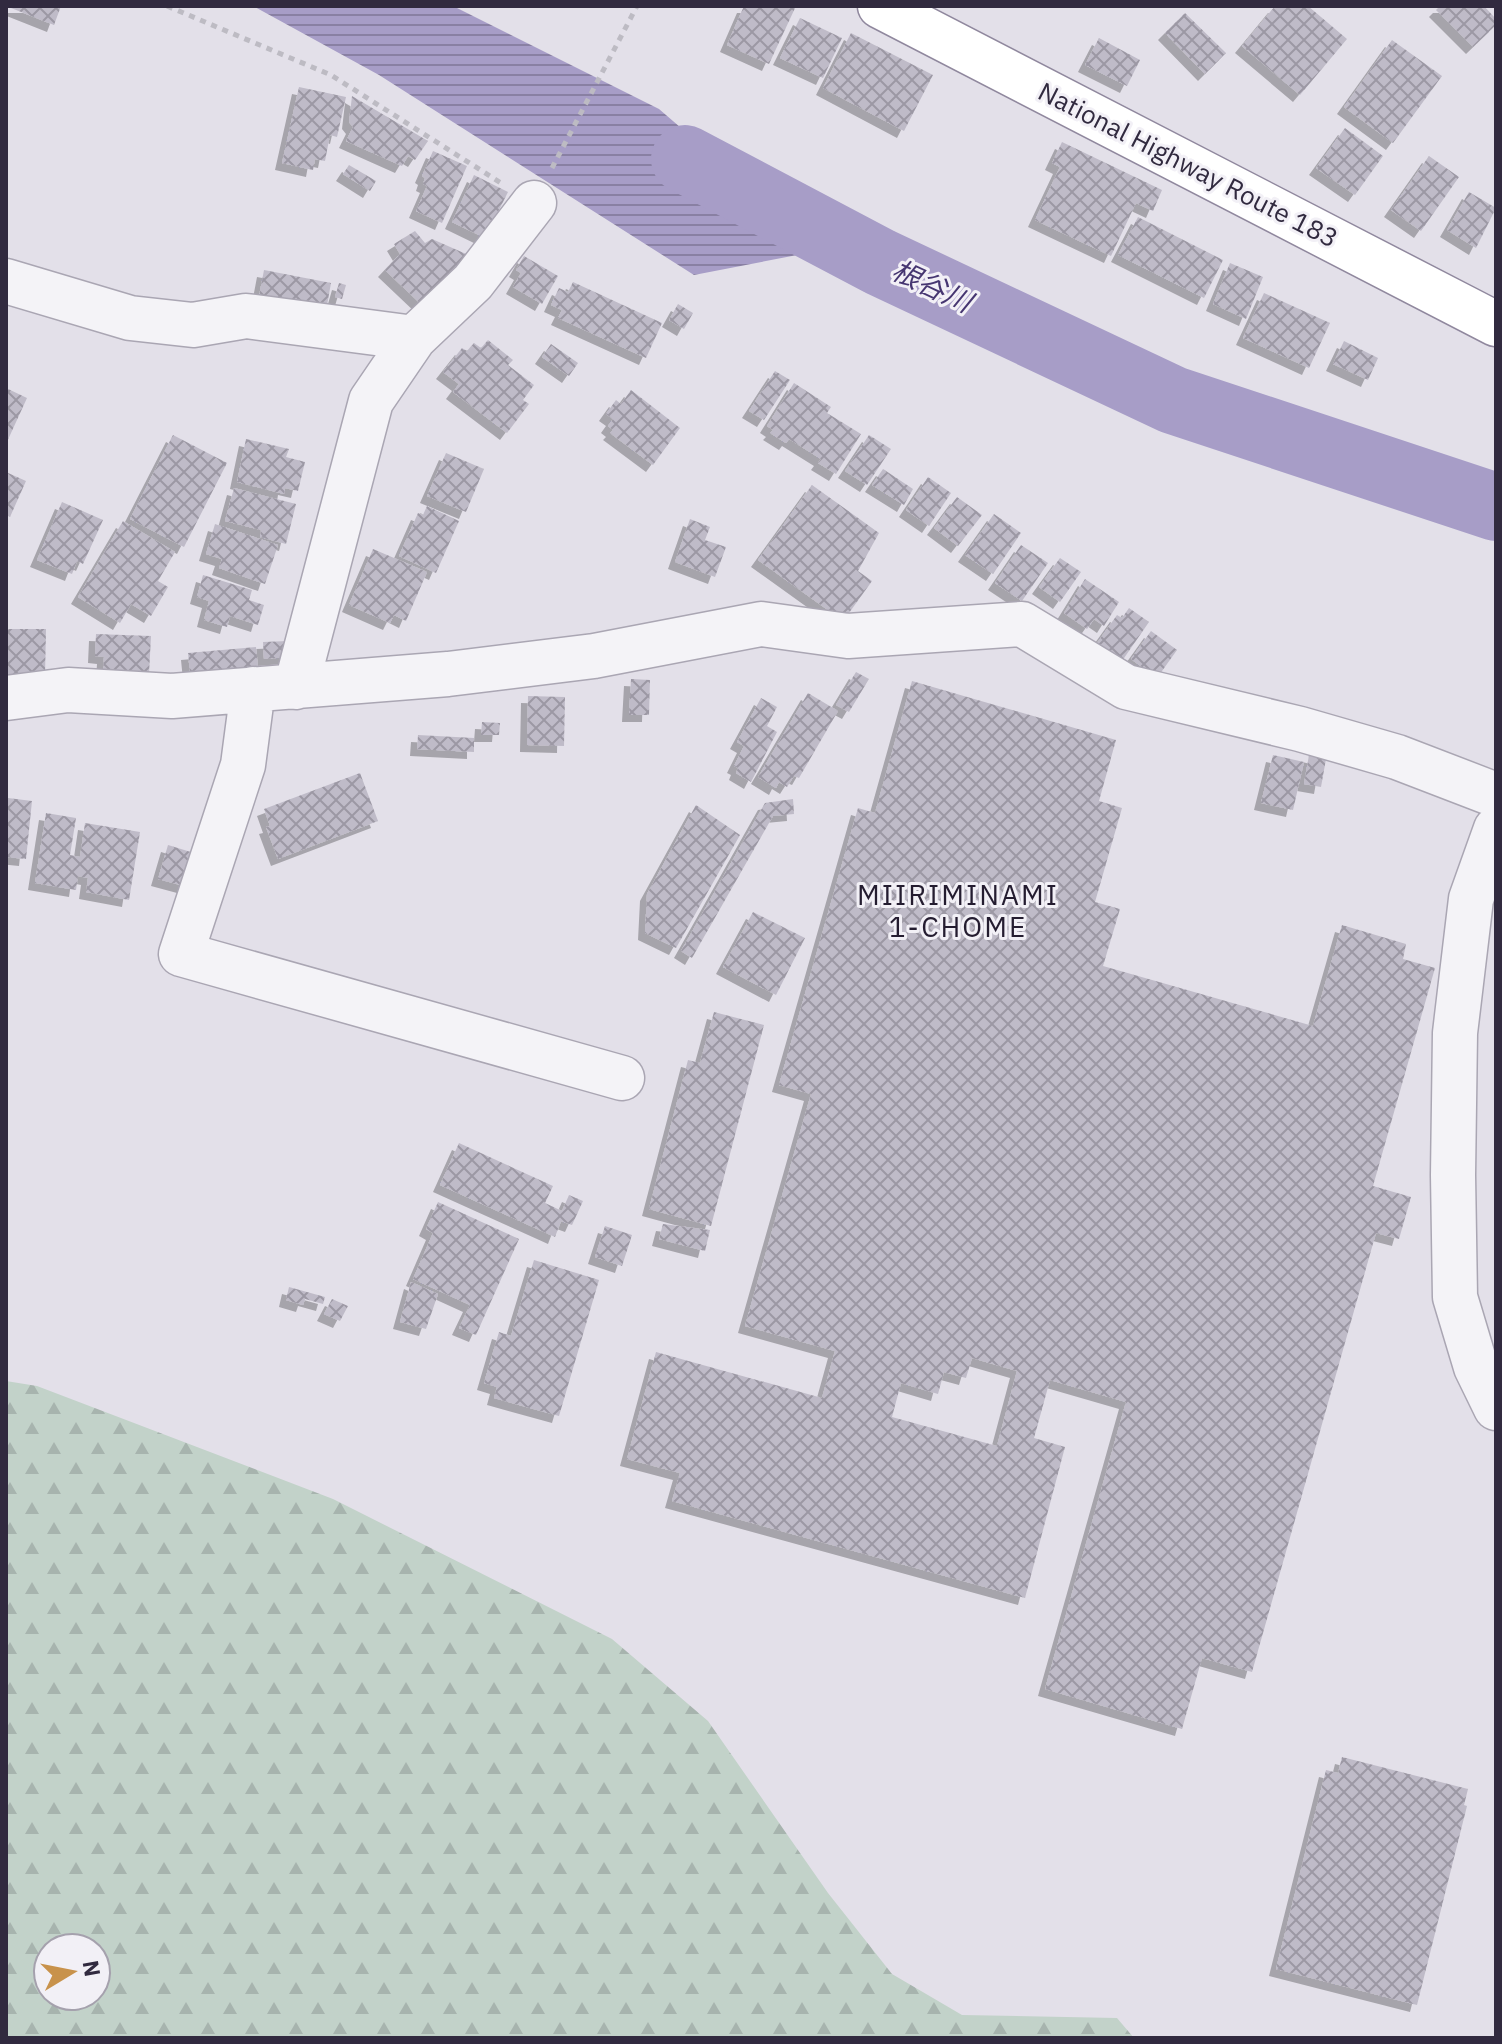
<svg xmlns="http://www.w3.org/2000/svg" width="1502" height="2044" font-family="'IBM Plex Sans','Noto Sans JP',sans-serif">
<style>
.forest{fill:url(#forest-firs);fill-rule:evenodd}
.water{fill:url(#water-rules)}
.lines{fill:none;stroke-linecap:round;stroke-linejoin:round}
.river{stroke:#a79dc7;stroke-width:68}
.building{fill:url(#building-cross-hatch);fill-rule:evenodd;filter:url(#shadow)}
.minor-casing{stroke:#aaa6b3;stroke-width:47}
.trunk-casing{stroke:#90889e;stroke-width:47}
.path{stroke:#bdbbc3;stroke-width:5;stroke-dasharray:6 6;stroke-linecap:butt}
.minor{stroke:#f4f3f7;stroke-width:44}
.trunk{stroke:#fff;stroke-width:44}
.labels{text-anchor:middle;stroke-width:6;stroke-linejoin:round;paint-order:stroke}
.street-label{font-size:26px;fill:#312a3f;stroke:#f2f0f6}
.water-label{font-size:28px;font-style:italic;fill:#463671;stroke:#f2f0f6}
.neighbourhood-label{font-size:28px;letter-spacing:2px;fill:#241c30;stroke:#f2f0f6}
</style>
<defs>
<pattern id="forest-firs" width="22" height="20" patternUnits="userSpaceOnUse" patternTransform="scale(2)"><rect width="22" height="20" fill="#c2d2c9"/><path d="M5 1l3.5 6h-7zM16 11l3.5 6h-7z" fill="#a7b4ae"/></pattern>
<pattern id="water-rules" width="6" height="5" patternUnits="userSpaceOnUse" patternTransform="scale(2)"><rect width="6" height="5" fill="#a79dc7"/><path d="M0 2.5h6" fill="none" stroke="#8980a3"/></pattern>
<pattern id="building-cross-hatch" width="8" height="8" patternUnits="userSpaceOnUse" patternTransform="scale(2)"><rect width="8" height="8" fill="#bfbbc8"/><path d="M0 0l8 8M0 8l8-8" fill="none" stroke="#9c98a4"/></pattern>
<filter id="shadow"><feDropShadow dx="-7" dy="7" stdDeviation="0" flood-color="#0004"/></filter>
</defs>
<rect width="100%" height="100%" fill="#e3e0e9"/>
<!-- forest -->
<path class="forest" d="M 6,1381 L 37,1386 L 333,1499 L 612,1639 L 708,1721 L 828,1893 L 892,1974 L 962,2015 L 1117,2018 L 1134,2038 L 6,2038 ZM 48,1948 L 96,1948 L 96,1996 L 48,1996 Z"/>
<!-- water -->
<path class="water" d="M 253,6 L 453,6 L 659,109 L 823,250 L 694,275 L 379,75 Z"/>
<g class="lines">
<!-- river -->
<path class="river" d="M 685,159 L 880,262 L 1173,400 L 1496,507"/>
</g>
<!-- building -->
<path class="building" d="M 6,6 L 61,6 L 54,25 Z
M 744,6 L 796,6 L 769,64 L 727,45 Z
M 1275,6 L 1308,6 L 1347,39 L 1300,95 L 1242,46 Z
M 1440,6 L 1484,6 L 1496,19 L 1496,25 L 1473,47 L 1436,10 Z
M 1185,13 L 1226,53 L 1205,74 L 1165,33 Z
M 800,18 L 842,38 L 823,78 L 780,58 Z
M 851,33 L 933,75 L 904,131 L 823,88 Z
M 1099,38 L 1140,60 L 1127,86 L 1085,65 Z
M 1392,40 L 1442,76 L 1393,143 L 1344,107 Z
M 299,87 L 346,97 L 337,137 L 330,135 L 325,161 L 315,159 L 313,170 L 282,163 Z
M 352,96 L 428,141 L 415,160 L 408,156 L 402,166 L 346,141 L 353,127 L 349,122 Z
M 1345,128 L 1383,156 L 1355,195 L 1316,168 Z
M 1062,142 L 1162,190 L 1153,211 L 1136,203 L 1111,256 L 1035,220 L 1060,167 L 1052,163 Z
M 433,151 L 467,166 L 442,223 L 416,211 L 427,186 L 423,184 L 425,178 L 422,176 Z
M 1429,156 L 1459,177 L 1421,231 L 1391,210 Z
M 349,165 L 376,181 L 370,191 L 343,174 Z
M 474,175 L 508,192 L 485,238 L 452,222 Z
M 1469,192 L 1496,208 L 1476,248 L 1447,230 Z
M 1138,217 L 1223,260 L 1204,298 L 1118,255 Z
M 415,231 L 425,243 L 432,239 L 473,257 L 424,307 L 385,270 L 400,254 L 394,244 Z
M 524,256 L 558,276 L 542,304 L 513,287 L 521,273 L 516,270 Z
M 1230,263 L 1263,277 L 1246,319 L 1213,304 Z
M 264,270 L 331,283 L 326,311 L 257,307 Z
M 573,282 L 662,323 L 646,358 L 558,318 L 562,310 L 551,305 L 559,288 L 568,292 Z
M 339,283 L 346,285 L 342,299 L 335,297 Z
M 1264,293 L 1330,323 L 1309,368 L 1243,338 Z
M 678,304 L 693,313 L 684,329 L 669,320 Z
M 488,340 L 513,360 L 508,365 L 534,385 L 523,400 L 529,404 L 507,433 L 453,392 L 459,384 L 443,372 L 462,348 L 467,351 L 474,343 L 481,348 Z
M 1344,341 L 1378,358 L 1368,380 L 1333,364 Z
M 551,344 L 578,363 L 569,376 L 542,357 Z
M 775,371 L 790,380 L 764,420 L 749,411 Z
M 794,383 L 831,407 L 827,413 L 861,434 L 836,474 L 818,463 L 821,459 L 789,439 L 786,443 L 770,433 L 773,430 L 767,426 Z
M 6,388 L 27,398 L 6,444 Z
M 631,390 L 680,428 L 653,465 L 610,433 L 613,430 L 608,426 L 613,419 L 606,414 L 616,400 L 621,404 Z
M 173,435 L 227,463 L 184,547 L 130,519 Z
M 869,435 L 891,449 L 867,485 L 845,471 Z
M 246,439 L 289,449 L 286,457 L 305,462 L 298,491 L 285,488 L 284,494 L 237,482 Z
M 446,453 L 484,469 L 466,512 L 427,496 Z
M 883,469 L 913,489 L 904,505 L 872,485 Z
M 6,472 L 26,481 L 10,517 L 6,515 Z
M 928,477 L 951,493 L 929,526 L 906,510 Z
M 812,485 L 879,533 L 858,571 L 872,581 L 849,613 L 832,613 L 758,560 Z
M 234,488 L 296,504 L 286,544 L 260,537 L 261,530 L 225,521 Z
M 957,497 L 982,515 L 958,546 L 934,528 Z
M 62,502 L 103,520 L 83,564 L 77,561 L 72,574 L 37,560 Z
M 427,506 L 459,521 L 436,573 L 399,556 L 418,513 L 423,515 Z
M 994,514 L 1021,533 L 993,574 L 965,555 Z
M 690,519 L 710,527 L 705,540 L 726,547 L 715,577 L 675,562 Z
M 123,521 L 175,552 L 158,581 L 168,587 L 151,616 L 131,604 L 120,623 L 78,597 Z
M 215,524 L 278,545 L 265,584 L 219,568 L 222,559 L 206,554 Z
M 1021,545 L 1048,563 L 1022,601 L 995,583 Z
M 373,549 L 427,572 L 406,621 L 394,615 L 390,623 L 349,605 Z
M 1060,558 L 1081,572 L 1060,602 L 1039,587 Z
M 203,575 L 252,590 L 249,600 L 264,605 L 258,625 L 230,616 L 227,627 L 204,620 L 209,601 L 197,597 Z
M 1085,579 L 1119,602 L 1104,626 L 1094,619 L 1087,629 L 1064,613 Z
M 1129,608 L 1149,622 L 1122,661 L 1097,643 L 1117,615 L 1122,618 Z
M 6,629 L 46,629 L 45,676 L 6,676 Z
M 1151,631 L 1177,650 L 1157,678 L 1131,659 Z
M 96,634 L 151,636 L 149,674 L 103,672 L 104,657 L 95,656 Z
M 288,641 L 289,657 L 264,659 L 263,642 Z
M 256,647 L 259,677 L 191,683 L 188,653 Z
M 856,672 L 869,679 L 849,712 L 836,705 Z
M 631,679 L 650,680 L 649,715 L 629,715 Z
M 912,681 L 1116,740 L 1099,801 L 1122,808 L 1095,902 L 1120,909 L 1103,966 L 1313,1026 L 1342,925 L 1406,944 L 1403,959 L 1435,968 L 1373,1186 L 1411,1197 L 1399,1239 L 1376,1233 L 1252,1672 L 1202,1658 L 1182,1729 L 1045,1689 L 1126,1402 L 1050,1380 L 1034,1438 L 1065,1447 L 1025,1598 L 672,1501 L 680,1473 L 627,1459 L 656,1352 L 822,1398 L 835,1351 L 745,1326 L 811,1094 L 779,1085 L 858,808 L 875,813 ZM 972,1358 L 1017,1371 L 997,1446 L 892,1417 L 901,1383 L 938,1394 L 944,1372 L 966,1378 Z
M 808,693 L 838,711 L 799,778 L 794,776 L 787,787 L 779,782 L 776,788 L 758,777 Z
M 528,696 L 565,697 L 564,746 L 527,745 Z
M 761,698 L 777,707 L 767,726 L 777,732 L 751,782 L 736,773 L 738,768 L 734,766 L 744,746 L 737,742 Z
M 482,722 L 500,723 L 499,735 L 481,735 Z
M 418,735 L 474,738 L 474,752 L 417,749 Z
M 1273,755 L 1304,762 L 1293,810 L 1261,803 Z
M 1309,755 L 1326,759 L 1321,787 L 1304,784 Z
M 360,773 L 378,821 L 278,859 L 266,827 L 270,826 L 264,809 Z
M 8,798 L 32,801 L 26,859 L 6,857 Z
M 793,799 L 794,814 L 773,816 L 692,958 L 681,951 L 765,803 Z
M 696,805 L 740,835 L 676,948 L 645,933 L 647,894 Z
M 46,813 L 76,818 L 70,855 L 80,857 L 85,823 L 140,832 L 129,900 L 86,892 L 88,878 L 78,876 L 76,890 L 35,883 Z
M 168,845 L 194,853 L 184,886 L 158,879 Z
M 753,912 L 805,938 L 776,995 L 723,967 Z
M 714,1012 L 764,1025 L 711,1226 L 649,1209 L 688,1060 L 700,1063 Z
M 459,1143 L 553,1186 L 545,1203 L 562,1211 L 569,1195 L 583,1201 L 572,1225 L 561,1221 L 555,1237 L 440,1185 Z
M 438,1202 L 519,1239 L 476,1335 L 459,1328 L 470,1305 L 413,1279 L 433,1233 L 426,1229 Z
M 663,1224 L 710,1230 L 705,1251 L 659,1239 Z
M 605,1226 L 632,1235 L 622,1266 L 595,1257 Z
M 534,1260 L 599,1280 L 559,1416 L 494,1398 L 497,1387 L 484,1383 L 499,1332 L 511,1336 Z
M 411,1282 L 438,1294 L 426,1329 L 400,1322 Z
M 289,1287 L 325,1297 L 323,1304 L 305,1299 L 303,1305 L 286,1300 Z
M 332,1299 L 348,1306 L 340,1321 L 324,1314 Z
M 1342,1757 L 1468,1789 L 1464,1805 L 1467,1806 L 1417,2005 L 1276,1969 L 1326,1770 L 1338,1773 Z"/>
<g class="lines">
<!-- minor casing -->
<g class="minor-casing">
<path id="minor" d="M 6,281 L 130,318 L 193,325 L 246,316 L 414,338
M 296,687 L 371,401 L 414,338 L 473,282 L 534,203
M 253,689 L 243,765 L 181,954 L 622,1078
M 6,698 L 68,690 L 172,696 L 448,674 L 594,656 L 761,624 L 848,636 L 1022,624 L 1126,687 L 1300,729 L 1397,757 L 1496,795
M 1496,829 L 1471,899 L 1455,1033 L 1453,1175 L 1455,1297 L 1476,1367 L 1496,1408"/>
</g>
<!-- trunk casing -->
<g class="trunk-casing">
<path id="trunk" d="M 880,6 L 1496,324"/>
</g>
<!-- path -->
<path class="path" d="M 167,6 L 331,75 L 501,183
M 552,168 L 637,6"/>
<!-- minor -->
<use href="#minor" class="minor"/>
<!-- trunk -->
<use href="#trunk" class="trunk"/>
</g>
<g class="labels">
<!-- street labels -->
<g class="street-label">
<text transform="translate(1188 165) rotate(27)" y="9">National Highway Route 183</text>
</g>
<!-- water labels -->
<g class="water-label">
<text transform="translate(932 286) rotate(25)" y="10">根谷川</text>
</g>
<!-- neighbourhood labels -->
<g class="neighbourhood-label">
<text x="958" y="905">MIIRIMINAMI<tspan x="958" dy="32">1-CHOME</tspan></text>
</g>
</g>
<!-- border -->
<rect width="1502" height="2044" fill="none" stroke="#312a3f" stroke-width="16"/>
<!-- north arrow -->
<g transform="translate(72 1972) rotate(80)"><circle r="38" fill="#f2f0f6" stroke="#a5a1ad" stroke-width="2"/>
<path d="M0-6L14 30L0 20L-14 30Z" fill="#c8924b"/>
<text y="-12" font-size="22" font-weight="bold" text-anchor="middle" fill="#312a3f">N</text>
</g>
</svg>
